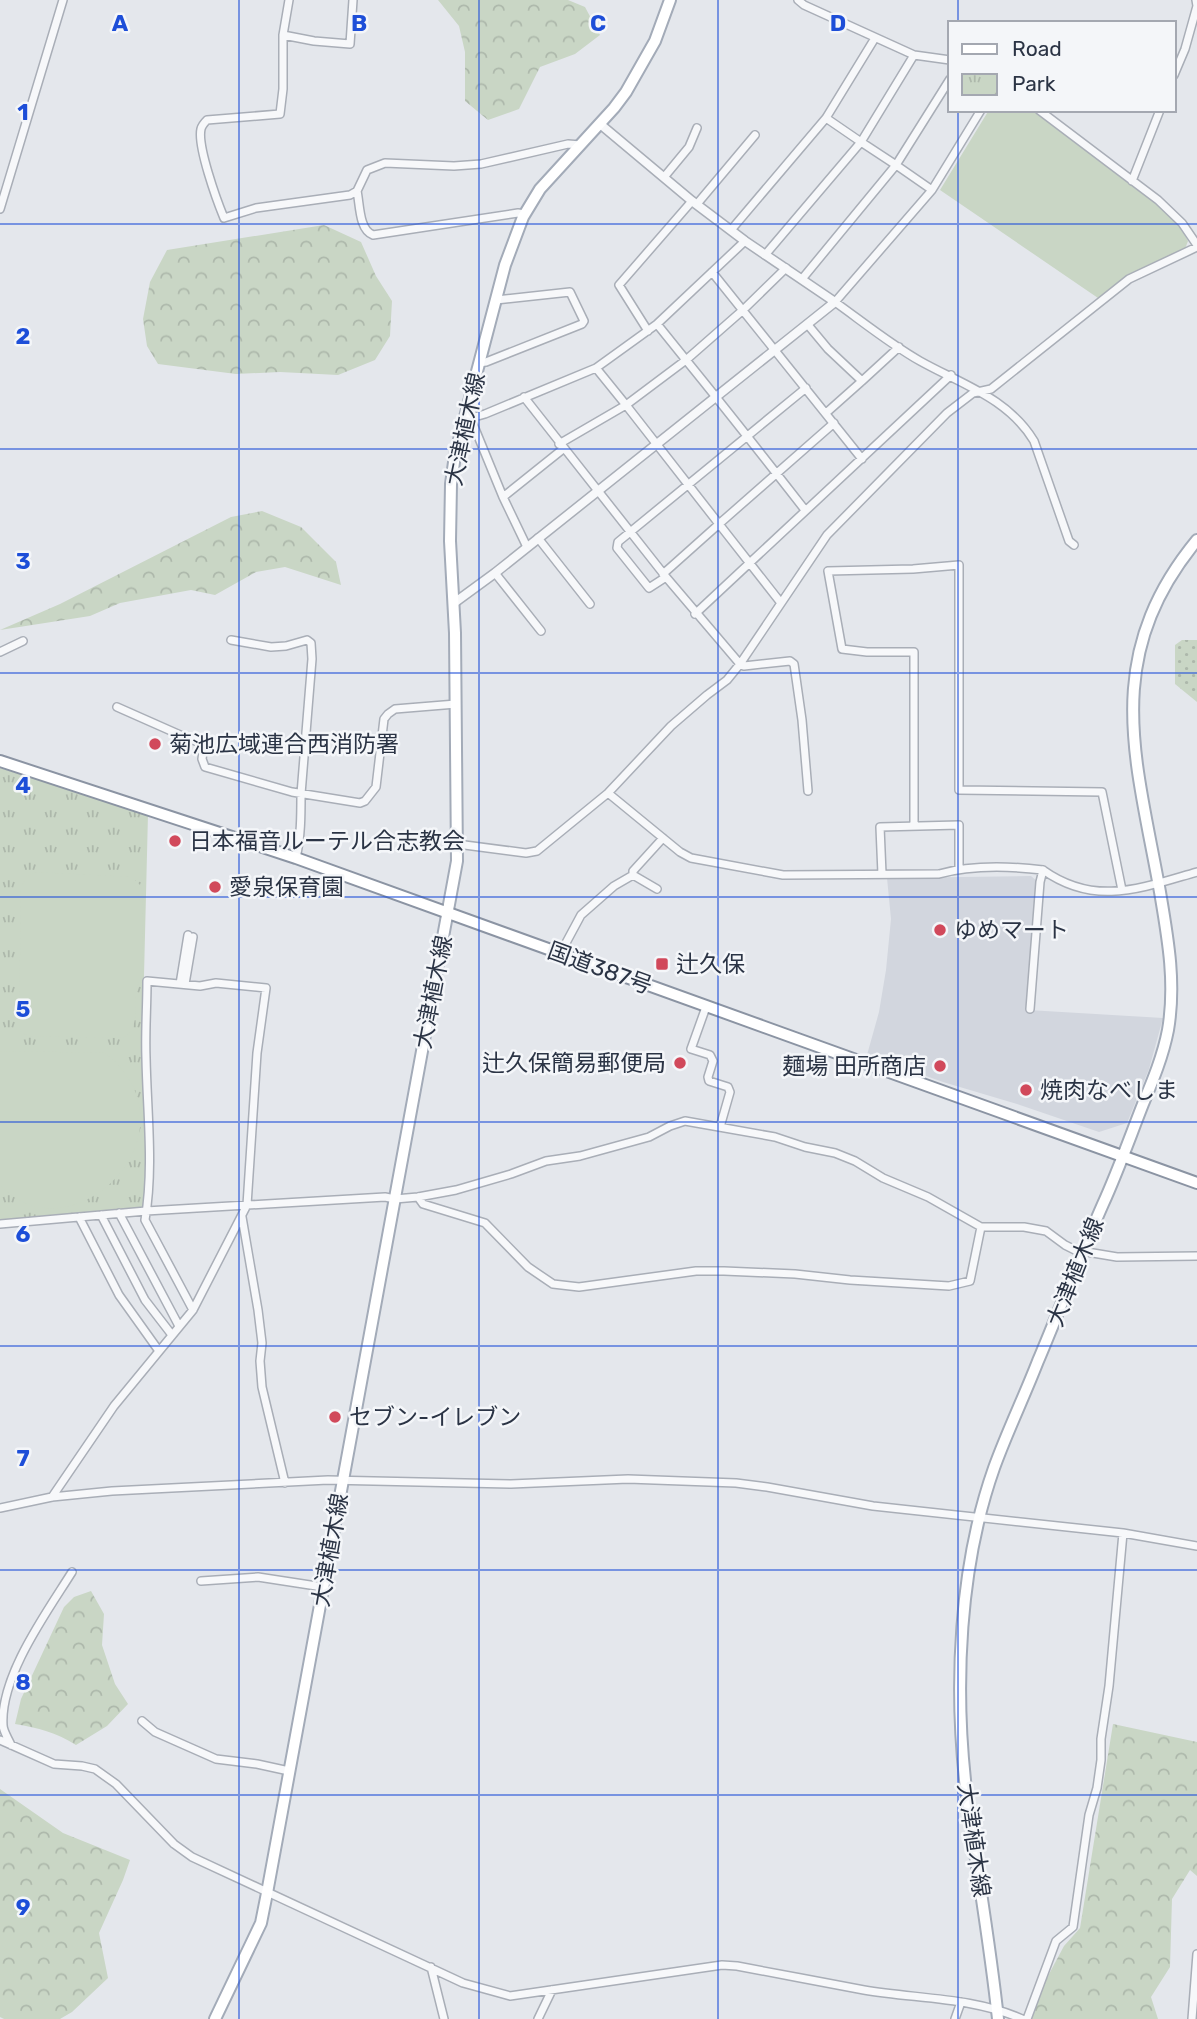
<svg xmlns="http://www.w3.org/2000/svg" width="1197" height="2019" font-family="Rubik,'Noto Sans JP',sans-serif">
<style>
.built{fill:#d2d6de}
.grass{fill:url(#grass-dots)}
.forest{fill:url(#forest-crowns)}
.park{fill:url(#park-tufts)}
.garden{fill:#c9d6c5}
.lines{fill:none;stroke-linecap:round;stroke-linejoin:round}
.minor-casing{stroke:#a9aeb7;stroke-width:10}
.tertiary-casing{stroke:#a9aeb7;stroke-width:11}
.primary-casing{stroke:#a3abb8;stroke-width:14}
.trunk-casing{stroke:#8b94a3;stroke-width:14}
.minor{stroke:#f7f8fa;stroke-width:7}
.tertiary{stroke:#f7f8fa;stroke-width:8}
.primary{stroke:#fff;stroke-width:10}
.trunk{stroke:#fff;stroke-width:10}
.grid{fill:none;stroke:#1d4ed8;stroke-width:2;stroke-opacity:0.55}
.poi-dot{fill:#d1495b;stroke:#f4f6f9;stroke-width:2.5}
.labels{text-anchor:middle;stroke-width:5;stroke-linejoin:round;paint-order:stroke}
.street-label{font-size:23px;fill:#2b3445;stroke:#f4f6f9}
.poi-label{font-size:23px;fill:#2b3445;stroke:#f4f6f9;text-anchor:start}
.grid-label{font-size:23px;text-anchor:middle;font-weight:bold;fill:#1d4ed8;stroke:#f4f6f9;stroke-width:5;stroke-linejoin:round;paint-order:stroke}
</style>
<defs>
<pattern id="grass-dots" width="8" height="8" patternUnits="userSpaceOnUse" patternTransform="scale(1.75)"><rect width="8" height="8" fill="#c9d6c5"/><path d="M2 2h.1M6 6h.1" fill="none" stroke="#adb8ab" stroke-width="1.8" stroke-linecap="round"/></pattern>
<pattern id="forest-crowns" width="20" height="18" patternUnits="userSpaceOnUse" patternTransform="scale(1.75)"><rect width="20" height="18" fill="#c9d6c5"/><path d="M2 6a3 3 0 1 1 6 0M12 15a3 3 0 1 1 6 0" fill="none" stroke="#adb8ab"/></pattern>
<pattern id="park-tufts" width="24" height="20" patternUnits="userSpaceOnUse" patternTransform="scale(1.75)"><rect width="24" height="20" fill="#c9d6c5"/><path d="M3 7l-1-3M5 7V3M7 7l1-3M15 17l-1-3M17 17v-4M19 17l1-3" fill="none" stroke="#adb8ab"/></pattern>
</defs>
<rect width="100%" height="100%" fill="#e4e7ec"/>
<!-- built -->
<path class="built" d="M 1031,876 L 1038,882 L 1028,1010 L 1163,1018 L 1149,1069 L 1127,1123 L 1099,1132 L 1017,1104 L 943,1082 L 867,1055 L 879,1012 L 886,970 L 891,919 L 887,878 Z"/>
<!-- grass -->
<path class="grass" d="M 1182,640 L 1197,640 L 1197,702 L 1175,684 L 1175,645 Z"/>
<!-- forest -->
<path class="forest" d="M 438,0 L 568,0 L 585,7 L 600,35 L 575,54 L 540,67 L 519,109 L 488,120 L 465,101 L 465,52 L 459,26 Z
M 324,225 L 361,242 L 376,276 L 392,301 L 390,336 L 375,360 L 338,375 L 280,372 L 236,374 L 158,364 L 147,346 L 143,319 L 150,282 L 167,250 Z
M 262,511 L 301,527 L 336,562 L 341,585 L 285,567 L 256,572 L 215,595 L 191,590 L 120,603 L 90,616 L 0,630 L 60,604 L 231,517 Z
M 91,1591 L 104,1614 L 102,1645 L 115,1684 L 128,1704 L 107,1726 L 76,1745 C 55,1732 39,1728 15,1724 L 21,1699 L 64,1607 L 74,1597 Z
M 1113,1724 L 1197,1742 L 1197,1876 L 1190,1870 L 1172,1899 L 1170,1967 L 1151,1997 L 1158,2019 L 1025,2019 L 1064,1946 L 1080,1928 Z
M 0,1789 L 63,1833 L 130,1860 L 123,1880 L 99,1933 L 108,1978 L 72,2012 L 60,2019 L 4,2019 L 0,2017 Z"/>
<!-- park -->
<path class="park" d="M 0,768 L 148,814 L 142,1057 L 146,1141 L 146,1207 L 0,1220 Z"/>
<!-- garden -->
<path class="garden" d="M 989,110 L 1033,110 L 1156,204 L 1180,225 L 1188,241 L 1185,249 L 1127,275 L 1098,298 L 940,190 Z
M 36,872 L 132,877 L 140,885 L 143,894 L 142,977 C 128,995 145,1026 123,1038 L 28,1036 L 21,1032 L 19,1024 L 21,888 L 26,877 Z
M 11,1051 L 105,1053 C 204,1131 72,1262 0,1185 L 0,1052 Z"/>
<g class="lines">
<!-- minor casing -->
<g class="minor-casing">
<path id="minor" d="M 289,0 L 283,35 L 283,89 L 280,114 L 207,120 C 204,123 202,125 201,129 C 197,146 217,201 224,218 L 256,208 L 350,195 L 357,191 L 367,170 L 385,163 L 454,166 L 481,164 L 568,144 L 581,145
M 798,0 L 804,5 L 914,55 L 950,60
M 283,35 L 314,41 L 350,44 L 353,0
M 1174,75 L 1185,49 L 1197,6 L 1196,0
M 981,110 L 932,190 L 835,302 C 863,322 890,344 920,361 C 961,384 1008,398 1034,441 L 1069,541 L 1074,545
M 1039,110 L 1158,200 L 1182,223 L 1197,245
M 826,118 L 861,142 L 914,55
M 665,176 L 689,147 L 697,128
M 1132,181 L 1160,110
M 932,190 L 896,165 L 950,79
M 357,191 C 360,205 359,230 373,235 L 518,213 L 525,214
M 697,204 L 755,135
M 0,209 L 63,0
M 731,230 L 826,118 L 875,38
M 765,255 L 861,142 L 896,165 L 802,279
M 712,272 L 862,459
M 657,324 L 686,360 L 743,310 L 786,268
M 808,325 L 828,349 L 862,381 L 899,347
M 648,331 L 619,285 L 692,201
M 479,363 L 486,362 L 582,324 L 584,321 L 570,292 L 496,300
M 524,397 L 666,577 L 740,664 L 744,666 L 790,661 L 794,664 L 802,720 L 808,791
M 826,413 L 862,381
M 471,419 L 503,497 L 563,449
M 464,420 L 485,414 L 596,368 L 657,324 L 745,241
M 559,444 L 626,405 L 596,368
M 503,497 L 527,547
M 805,510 C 766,460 726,409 686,360 L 626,405 L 719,524 L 834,423
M 538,538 L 590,604
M 495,573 L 541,631
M 663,574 L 719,524 L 781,603
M 666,577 L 649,588 L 617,548 L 618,542 L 806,388
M 695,614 L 951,375
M 231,640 L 271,647 L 286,646 L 307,640 L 311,643 L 312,659 L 301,794 C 301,815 301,837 296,858
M 0,652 L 23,641
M 117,707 L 187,738 L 204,744 L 202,759 L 205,767 L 292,792 L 360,803 L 365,801 L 376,787 L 384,719 L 388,714 L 395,709 L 456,704
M 608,793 L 680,852 L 691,858 L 783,875 L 939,874 C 971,865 1009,866 1043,870 L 1040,882 L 1030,1009
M 914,825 L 914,652 L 867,652 L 842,649 L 828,571 L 913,569 L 959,565 L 959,790 L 1102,792 L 1122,890
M 457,844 L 526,853 L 537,851 L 608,793 L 671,726 L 707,695 L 727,680 L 740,664 L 827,535 L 947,413 L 973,393 L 991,389 L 1129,279 L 1197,247
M 1043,870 C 1095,907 1141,888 1197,872
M 882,874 L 880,827 L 959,825 L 959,869
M 633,875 L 657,889
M 560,954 L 581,915 L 614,886 L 633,875 L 633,871 L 663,838
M 180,984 L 188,935
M 185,984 L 193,937
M 706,1007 L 691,1049 L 710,1055 L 713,1061 L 708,1077 L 709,1081 L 728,1087 L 730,1092 L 720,1127
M 418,1197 L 423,1204 L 485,1223 L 528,1267 L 553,1284 L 579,1287 L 696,1271 L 724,1271 L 795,1274 L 850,1280 L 949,1286 L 970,1281 L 981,1227
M 119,1213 L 179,1326
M 101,1215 L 145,1300 L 172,1335
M 79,1217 L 119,1295 L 159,1351
M 242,1217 L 258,1310 L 262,1343 L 260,1361 L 262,1387 L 285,1483
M 0,1224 L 146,1211 L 385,1197 L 395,1199 L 418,1197 L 456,1190 L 511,1174 L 546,1161 L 580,1156 L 649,1137 L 670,1126 L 685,1121 L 775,1137 L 805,1147 L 835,1153 L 855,1161 L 883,1178 L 928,1197 L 981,1227 L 1024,1227 L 1046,1231 L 1065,1245 L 1075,1250 L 1117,1257 L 1197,1256
M 52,1497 L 114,1406 L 193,1310 L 247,1205 L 257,1053 L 266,988 L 216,983 L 200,986 L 147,981 C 147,1007 145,1032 146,1058 C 147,1112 154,1167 145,1220 L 193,1310
M 0,1508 L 52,1497 L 112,1491 L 328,1480 L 511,1484 L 628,1479 L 736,1483 L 767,1487 L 873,1506 L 1123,1533 L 1197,1546
M 201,1581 L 258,1577 L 323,1587
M 142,1721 L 155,1732 L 216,1759 L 257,1764 L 289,1771
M 0,1740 L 54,1764 L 82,1766 L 95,1769 L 116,1784 L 174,1844 L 192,1857 L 463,1983 L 510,1996 L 722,1965 L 737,1966 C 779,1974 822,1982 864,1990 C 916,1999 973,1997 1022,2019
M 11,1745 C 8,1738 3,1731 3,1725 C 0,1676 47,1612 72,1572
M 431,1967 L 444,2019
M 538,2019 L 552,1990
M 955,2019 L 961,2002
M 1027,2019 L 1056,1941 L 1073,1927 L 1089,1815 L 1097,1788 L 1101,1760 L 1101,1739 L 1109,1686 L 1123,1533
M 1192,2019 L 1197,1954"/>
</g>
<!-- tertiary casing -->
<g class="tertiary-casing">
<path id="tertiary" d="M 454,603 L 495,573 L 835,302 L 745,241 L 692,201 L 600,124"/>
</g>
<!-- primary casing -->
<g class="primary-casing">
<path id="primary" d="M 215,2019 L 261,1923 L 267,1893 L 457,861 L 455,633 L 450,541 L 451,484 L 455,455 L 505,265 L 523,217 L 540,189 L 614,108 L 626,92 L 655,41 L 670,0
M 998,2019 C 990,1942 976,1866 966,1789 C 954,1686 959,1567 994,1468 C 1007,1432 1024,1397 1038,1361 C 1060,1309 1080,1256 1103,1204 C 1118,1171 1130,1137 1143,1104 C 1153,1080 1163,1056 1168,1030 C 1176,983 1168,939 1160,892 C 1136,758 1100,658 1197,540"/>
</g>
<!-- trunk casing -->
<g class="trunk-casing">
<path id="trunk" d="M 0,761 L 296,858 L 1197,1183"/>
</g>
<!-- minor -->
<use href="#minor" class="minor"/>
<!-- tertiary -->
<use href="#tertiary" class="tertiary"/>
<!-- primary -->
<use href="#primary" class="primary"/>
<!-- trunk -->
<use href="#trunk" class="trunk"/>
</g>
<!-- grid -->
<path class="grid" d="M 239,0 L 239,2019M 479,0 L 479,2019M 718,0 L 718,2019M 958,0 L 958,23M 958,110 L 958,2019M 0,224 L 1197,224M 0,449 L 1197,449M 0,673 L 1197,673M 0,897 L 1197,897M 0,1122 L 1197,1122M 0,1346 L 1197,1346M 0,1570 L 1197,1570M 0,1795 L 1197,1795"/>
<!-- markers -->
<g class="poi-dot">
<circle cx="155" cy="744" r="7"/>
<circle cx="175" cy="841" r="7"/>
<circle cx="215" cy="887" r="7"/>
<circle cx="940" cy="930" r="7"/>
<rect x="655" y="957" width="14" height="14" rx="3.5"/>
<circle cx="680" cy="1063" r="7"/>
<circle cx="940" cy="1066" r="7"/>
<circle cx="1026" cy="1090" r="7"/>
<circle cx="335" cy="1417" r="7"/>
</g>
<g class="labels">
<!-- street labels -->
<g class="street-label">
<text transform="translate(465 429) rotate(-78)" y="8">大津植木線</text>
<text transform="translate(600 968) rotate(20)" y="8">国道387号</text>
<text transform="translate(433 992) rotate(-79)" y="8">大津植木線</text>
<text transform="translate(1075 1272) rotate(-68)" y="8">大津植木線</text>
<text transform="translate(330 1550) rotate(-80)" y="8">大津植木線</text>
<text transform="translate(974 1840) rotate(82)" y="8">大津植木線</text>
</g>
<!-- poi labels -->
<g class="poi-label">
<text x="169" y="752">菊池広域連合西消防署</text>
<text x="189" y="849">日本福音ルーテル合志教会</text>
<text x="229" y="895">愛泉保育園</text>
<text x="954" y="938">ゆめマート</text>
<text x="676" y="972">辻久保</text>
<text x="666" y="1071" text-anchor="end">辻久保簡易郵便局</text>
<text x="926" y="1074" text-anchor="end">麺場 田所商店</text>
<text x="1040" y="1098">焼肉なべしま</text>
<text x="349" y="1425">セブン-イレブン</text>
</g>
</g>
<g class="grid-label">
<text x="120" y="31">A</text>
<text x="359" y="31">B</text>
<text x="598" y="31">C</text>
<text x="838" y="31">D</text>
<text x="23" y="120">1</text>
<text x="23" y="344">2</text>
<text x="23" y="569">3</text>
<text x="23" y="793">4</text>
<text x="23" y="1017">5</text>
<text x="23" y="1242">6</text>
<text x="23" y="1466">7</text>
<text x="23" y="1690">8</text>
<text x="23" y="1915">9</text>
</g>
<!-- legend -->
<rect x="948" y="21" width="228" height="91" fill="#f4f6f9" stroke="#a4a8b1" stroke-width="2"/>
<rect x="962" y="44" width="35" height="10" fill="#ffffff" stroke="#a4a8b1" stroke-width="2"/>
<text x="1012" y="56" font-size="21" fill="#2b3445">Road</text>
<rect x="962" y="74" width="35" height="21" fill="url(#park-tufts)" stroke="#a4a8b1" stroke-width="2"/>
<text x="1012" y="91" font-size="21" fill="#2b3445">Park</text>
</svg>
